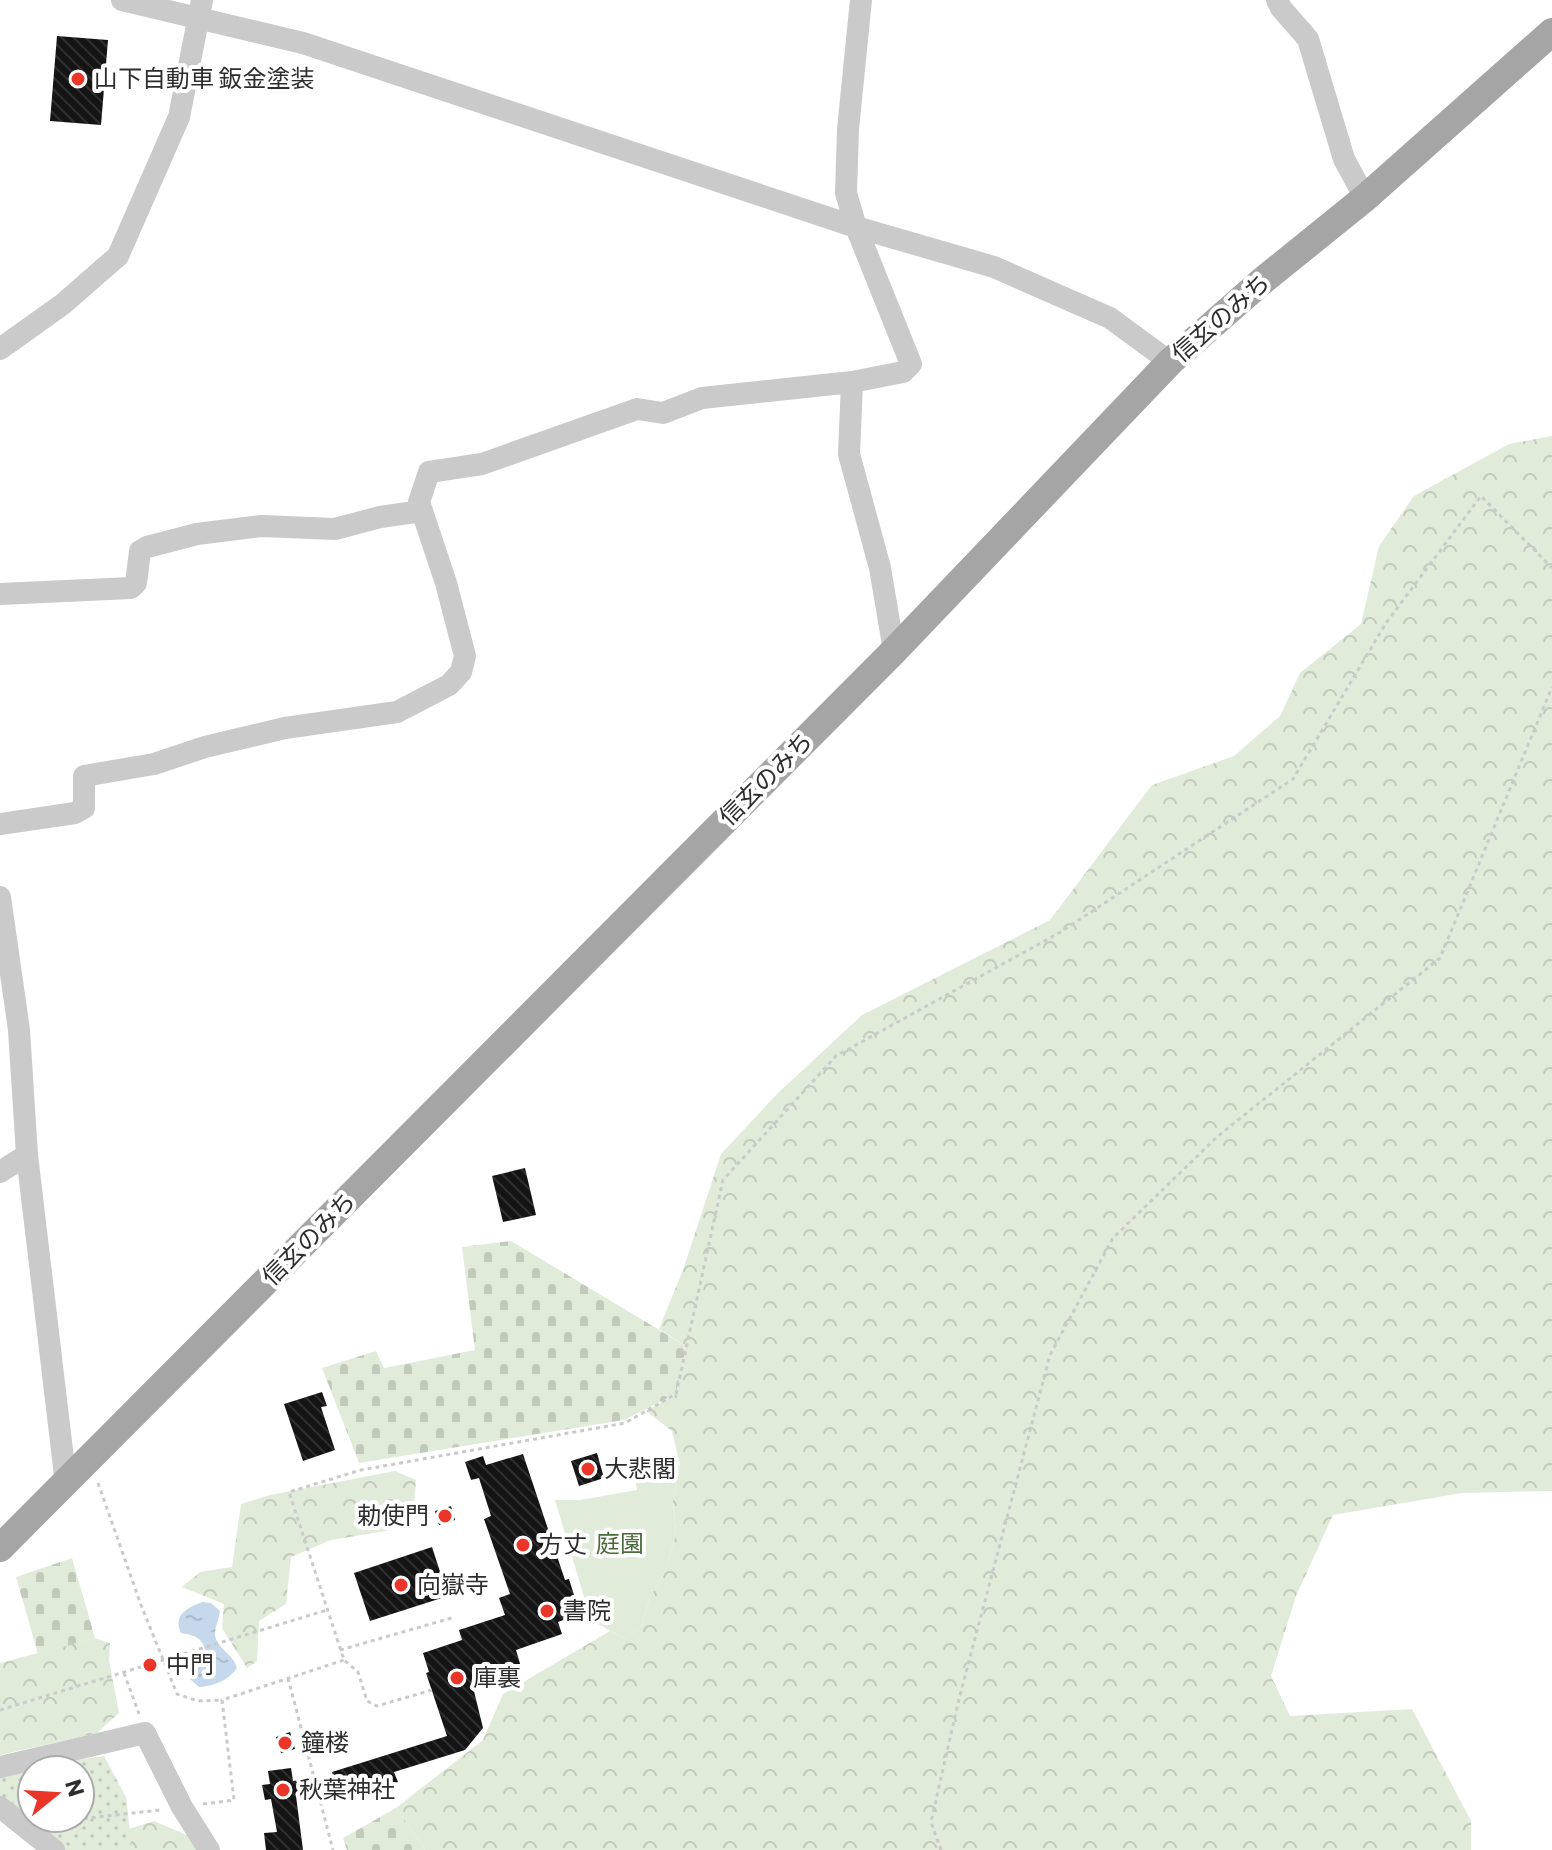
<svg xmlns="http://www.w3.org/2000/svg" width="1552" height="1850" font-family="Commissioner,'Noto Sans JP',sans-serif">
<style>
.forest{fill:url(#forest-crowns)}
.cemetery{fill:url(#cemetery-stones)}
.park{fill:url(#park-dots);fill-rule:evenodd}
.garden{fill:#e1ebda}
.water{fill:url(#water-ripples)}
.building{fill:url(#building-back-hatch)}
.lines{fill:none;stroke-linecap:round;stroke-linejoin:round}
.path{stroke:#cacaca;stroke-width:3;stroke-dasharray:4 4;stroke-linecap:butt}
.minor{stroke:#cacaca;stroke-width:22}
.major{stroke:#a5a5a5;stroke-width:28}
.poi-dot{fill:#eb3529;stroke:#fff;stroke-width:3}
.labels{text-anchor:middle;stroke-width:8;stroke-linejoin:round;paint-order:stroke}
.poi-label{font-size:24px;fill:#2d2d2d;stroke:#fff;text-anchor:start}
.street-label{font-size:24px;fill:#2d2d2d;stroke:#fff}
.park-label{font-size:24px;fill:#496a39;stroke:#fff}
</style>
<defs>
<pattern id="forest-crowns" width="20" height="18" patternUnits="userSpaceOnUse" patternTransform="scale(2)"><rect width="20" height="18" fill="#e1ebda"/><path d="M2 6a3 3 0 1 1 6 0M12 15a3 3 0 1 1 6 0" fill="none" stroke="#c1cabb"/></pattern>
<pattern id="cemetery-stones" width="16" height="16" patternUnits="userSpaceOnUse" patternTransform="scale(2)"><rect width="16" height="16" fill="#e1ebda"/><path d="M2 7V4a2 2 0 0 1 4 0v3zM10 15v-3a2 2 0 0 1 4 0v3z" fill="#c1cabb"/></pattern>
<pattern id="park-dots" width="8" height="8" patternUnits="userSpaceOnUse" patternTransform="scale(2)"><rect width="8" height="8" fill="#e1ebda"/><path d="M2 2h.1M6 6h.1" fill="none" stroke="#c1cabb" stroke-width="1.8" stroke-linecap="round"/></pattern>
<pattern id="water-ripples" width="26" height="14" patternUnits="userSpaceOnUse" patternTransform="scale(2)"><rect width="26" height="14" fill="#c5d8ec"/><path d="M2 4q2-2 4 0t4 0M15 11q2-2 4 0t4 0" fill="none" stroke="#aabacb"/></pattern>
<pattern id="building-back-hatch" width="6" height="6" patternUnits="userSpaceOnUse" patternTransform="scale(2)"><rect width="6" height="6" fill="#141414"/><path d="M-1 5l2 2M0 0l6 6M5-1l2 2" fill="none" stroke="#2e2e2e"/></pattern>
</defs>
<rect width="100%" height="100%" fill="#fff"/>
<!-- forest -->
<path class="forest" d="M 1552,436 L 1552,1491 L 1462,1493 L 1333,1515 L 1296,1596 L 1271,1676 L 1290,1716 L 1412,1709 L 1471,1821 L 1471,1850 L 425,1850 L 396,1808 L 483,1740 L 503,1694 L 610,1631 L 625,1639 L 641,1627 L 650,1597 L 666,1570 L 676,1533 L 673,1501 L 680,1465 L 672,1431 L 646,1411 L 676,1394 L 686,1346 L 659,1329 L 683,1270 L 721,1154 L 778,1093 L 862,1015 L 1050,920 L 1152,785 L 1234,756 L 1280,716 L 1300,673 L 1361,624 L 1379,546 L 1414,496 L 1509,444 Z
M 395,1471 L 416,1480 L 413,1514 L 386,1531 L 331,1540 L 291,1557 L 286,1604 L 259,1621 L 257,1661 L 247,1668 L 222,1628 L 224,1604 L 182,1587 L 200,1572 L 232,1567 L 241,1504 L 270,1495 Z
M 95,1638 L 110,1643 L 109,1660 L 119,1713 L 97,1733 L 0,1755 L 0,1663 Z
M 154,1821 L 189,1836 L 196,1850 L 132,1850 L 129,1829 Z"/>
<!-- cemetery -->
<path class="cemetery" d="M 511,1241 L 686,1346 L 676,1394 L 624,1420 L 359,1463 L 322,1368 L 376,1351 L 384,1368 L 475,1350 L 462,1247 Z
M 72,1558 L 95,1638 L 38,1654 L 16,1577 Z
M 396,1808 L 425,1850 L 347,1850 L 343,1838 Z"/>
<!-- park -->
<path class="park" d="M 104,1756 L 126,1797 L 132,1850 L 54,1850 L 0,1807 L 0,1772 ZM 32,1770 L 80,1770 L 80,1818 L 32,1818 Z"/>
<!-- garden -->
<path class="garden" d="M 680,1465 L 673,1501 L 676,1533 L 666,1570 L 650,1597 L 641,1627 L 625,1639 L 591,1620 L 555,1500 L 580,1500 L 637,1490 L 634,1470 Z"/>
<!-- water -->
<path class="water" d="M 202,1602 L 211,1603 L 220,1611 C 219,1618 214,1630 215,1636 C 218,1649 234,1655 237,1668 C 228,1681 214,1686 199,1687 L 190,1679 L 191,1672 L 206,1654 C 203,1637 196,1636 181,1633 C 173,1615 187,1608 202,1602 Z"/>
<!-- building -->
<path class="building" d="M 57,36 L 108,40 L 101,125 L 50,121 Z
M 525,1168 L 536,1215 L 503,1222 L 492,1176 Z
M 322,1392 L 327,1406 L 321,1407 L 335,1450 L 303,1461 L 284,1404 Z
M 597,1453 L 604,1478 L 579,1486 L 571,1461 Z
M 523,1454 L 565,1580 L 569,1579 L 580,1614 L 558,1622 L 562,1634 L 516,1650 L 521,1667 L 472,1683 L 483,1728 L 465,1750 L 394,1772 L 398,1782 L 341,1801 L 332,1772 L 447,1736 L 426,1673 L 429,1672 L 423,1653 L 462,1640 L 459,1630 L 505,1615 L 499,1598 L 510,1594 L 484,1519 L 491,1516 L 479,1478 L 471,1480 L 465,1462 L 483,1456 L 486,1465 Z
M 451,1506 L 455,1520 L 439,1525 L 435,1511 Z
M 432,1547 L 448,1596 L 370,1621 L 354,1573 Z
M 290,1732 L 295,1749 L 281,1753 L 276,1737 Z
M 291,1768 L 293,1781 L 301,1780 L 303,1795 L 296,1796 L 303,1850 L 266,1850 L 264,1833 L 277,1832 L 271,1799 L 265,1800 L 262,1785 L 270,1784 L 268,1771 Z"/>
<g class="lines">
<!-- path -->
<path class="path" d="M 98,1483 L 141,1605 L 177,1694 L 198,1701 L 222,1700
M 340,1650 L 455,1617
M 124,1673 L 139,1714
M 288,1678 L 333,1850
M 432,1690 L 377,1706 L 367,1701 L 358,1672 L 344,1660 L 289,1492 L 361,1470 L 625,1423 L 676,1394 L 723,1180 L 836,1056 L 1059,933 L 1293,779 L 1386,623 L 1481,496 L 1552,568
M 0,1710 L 327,1610
M 203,1804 L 234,1800 L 222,1700 L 344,1660
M 52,1822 L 160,1810
M 941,1850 L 931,1822 L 959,1699 L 1050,1355 L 1113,1238 L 1218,1136 L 1440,958 L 1552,687"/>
<!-- minor -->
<path class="minor" d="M 122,0 L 303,43 L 856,227 L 994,267 L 1110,318 L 1170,362
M 1277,0 L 1281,8 L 1308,39 L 1344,159 L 1365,198
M 0,349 L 63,304 L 118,256 L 179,117 L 202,0
M 852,382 L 849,454 L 880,568 L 894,651
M 0,594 L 131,588 L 136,583 L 140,551 L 147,547 L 197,534 L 261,526 L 335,529 L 380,517 L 422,511
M 0,824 L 75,813 L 84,808 L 84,776 L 154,764 L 205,747 L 285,728 L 397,712 L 449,685 L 461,672 L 465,656 L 446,583 L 419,502 L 429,472 L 482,464 L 637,409 L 663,413 L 702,398 L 852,382 L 903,372 L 911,364 L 856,227 L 846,193 L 848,129 L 861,0
M 0,897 L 19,1030 L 27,1155 L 66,1484
M 0,1172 L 27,1155
M 0,1767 L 145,1733 L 182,1807 L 209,1850
M 0,1807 L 54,1850"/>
<!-- major -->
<path class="major" d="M 0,1548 L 894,651 L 1170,362 L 1261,282 L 1365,198 L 1552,32"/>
</g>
<!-- markers -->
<g class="poi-dot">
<circle cx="78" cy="79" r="8"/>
<circle cx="588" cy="1469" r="8"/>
<circle cx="445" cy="1516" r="8"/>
<circle cx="523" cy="1545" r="8"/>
<circle cx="401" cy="1585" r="8"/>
<circle cx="547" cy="1611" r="8"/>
<circle cx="150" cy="1665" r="8"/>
<circle cx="457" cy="1678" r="8"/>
<circle cx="285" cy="1743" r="8"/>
<circle cx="283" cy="1790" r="8"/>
</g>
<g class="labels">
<!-- poi labels -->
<g class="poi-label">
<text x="94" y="87">山下自動車 鈑金塗装</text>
<text x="604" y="1477">大悲閣</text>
<text x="429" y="1524" text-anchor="end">勅使門</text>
<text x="539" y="1553">方丈</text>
<text x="417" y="1593">向嶽寺</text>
<text x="563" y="1619">書院</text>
<text x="166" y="1673">中門</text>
<text x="473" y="1686">庫裏</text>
<text x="301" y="1751">鐘楼</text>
<text x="299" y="1798">秋葉神社</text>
</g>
<!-- street labels -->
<g class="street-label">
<text transform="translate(1221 318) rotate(-41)" y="8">信玄のみち</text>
<text transform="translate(766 779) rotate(-45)" y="8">信玄のみち</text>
<text transform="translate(309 1239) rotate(-45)" y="8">信玄のみち</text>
</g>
<!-- park labels -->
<g class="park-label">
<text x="620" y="1552">庭園</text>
</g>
</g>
<!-- north arrow -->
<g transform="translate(56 1794) rotate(72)"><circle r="38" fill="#ffffff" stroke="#ababab" stroke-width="2"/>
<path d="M0-6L14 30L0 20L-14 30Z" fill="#eb3529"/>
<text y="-12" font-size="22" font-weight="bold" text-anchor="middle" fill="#2d2d2d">N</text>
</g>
</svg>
